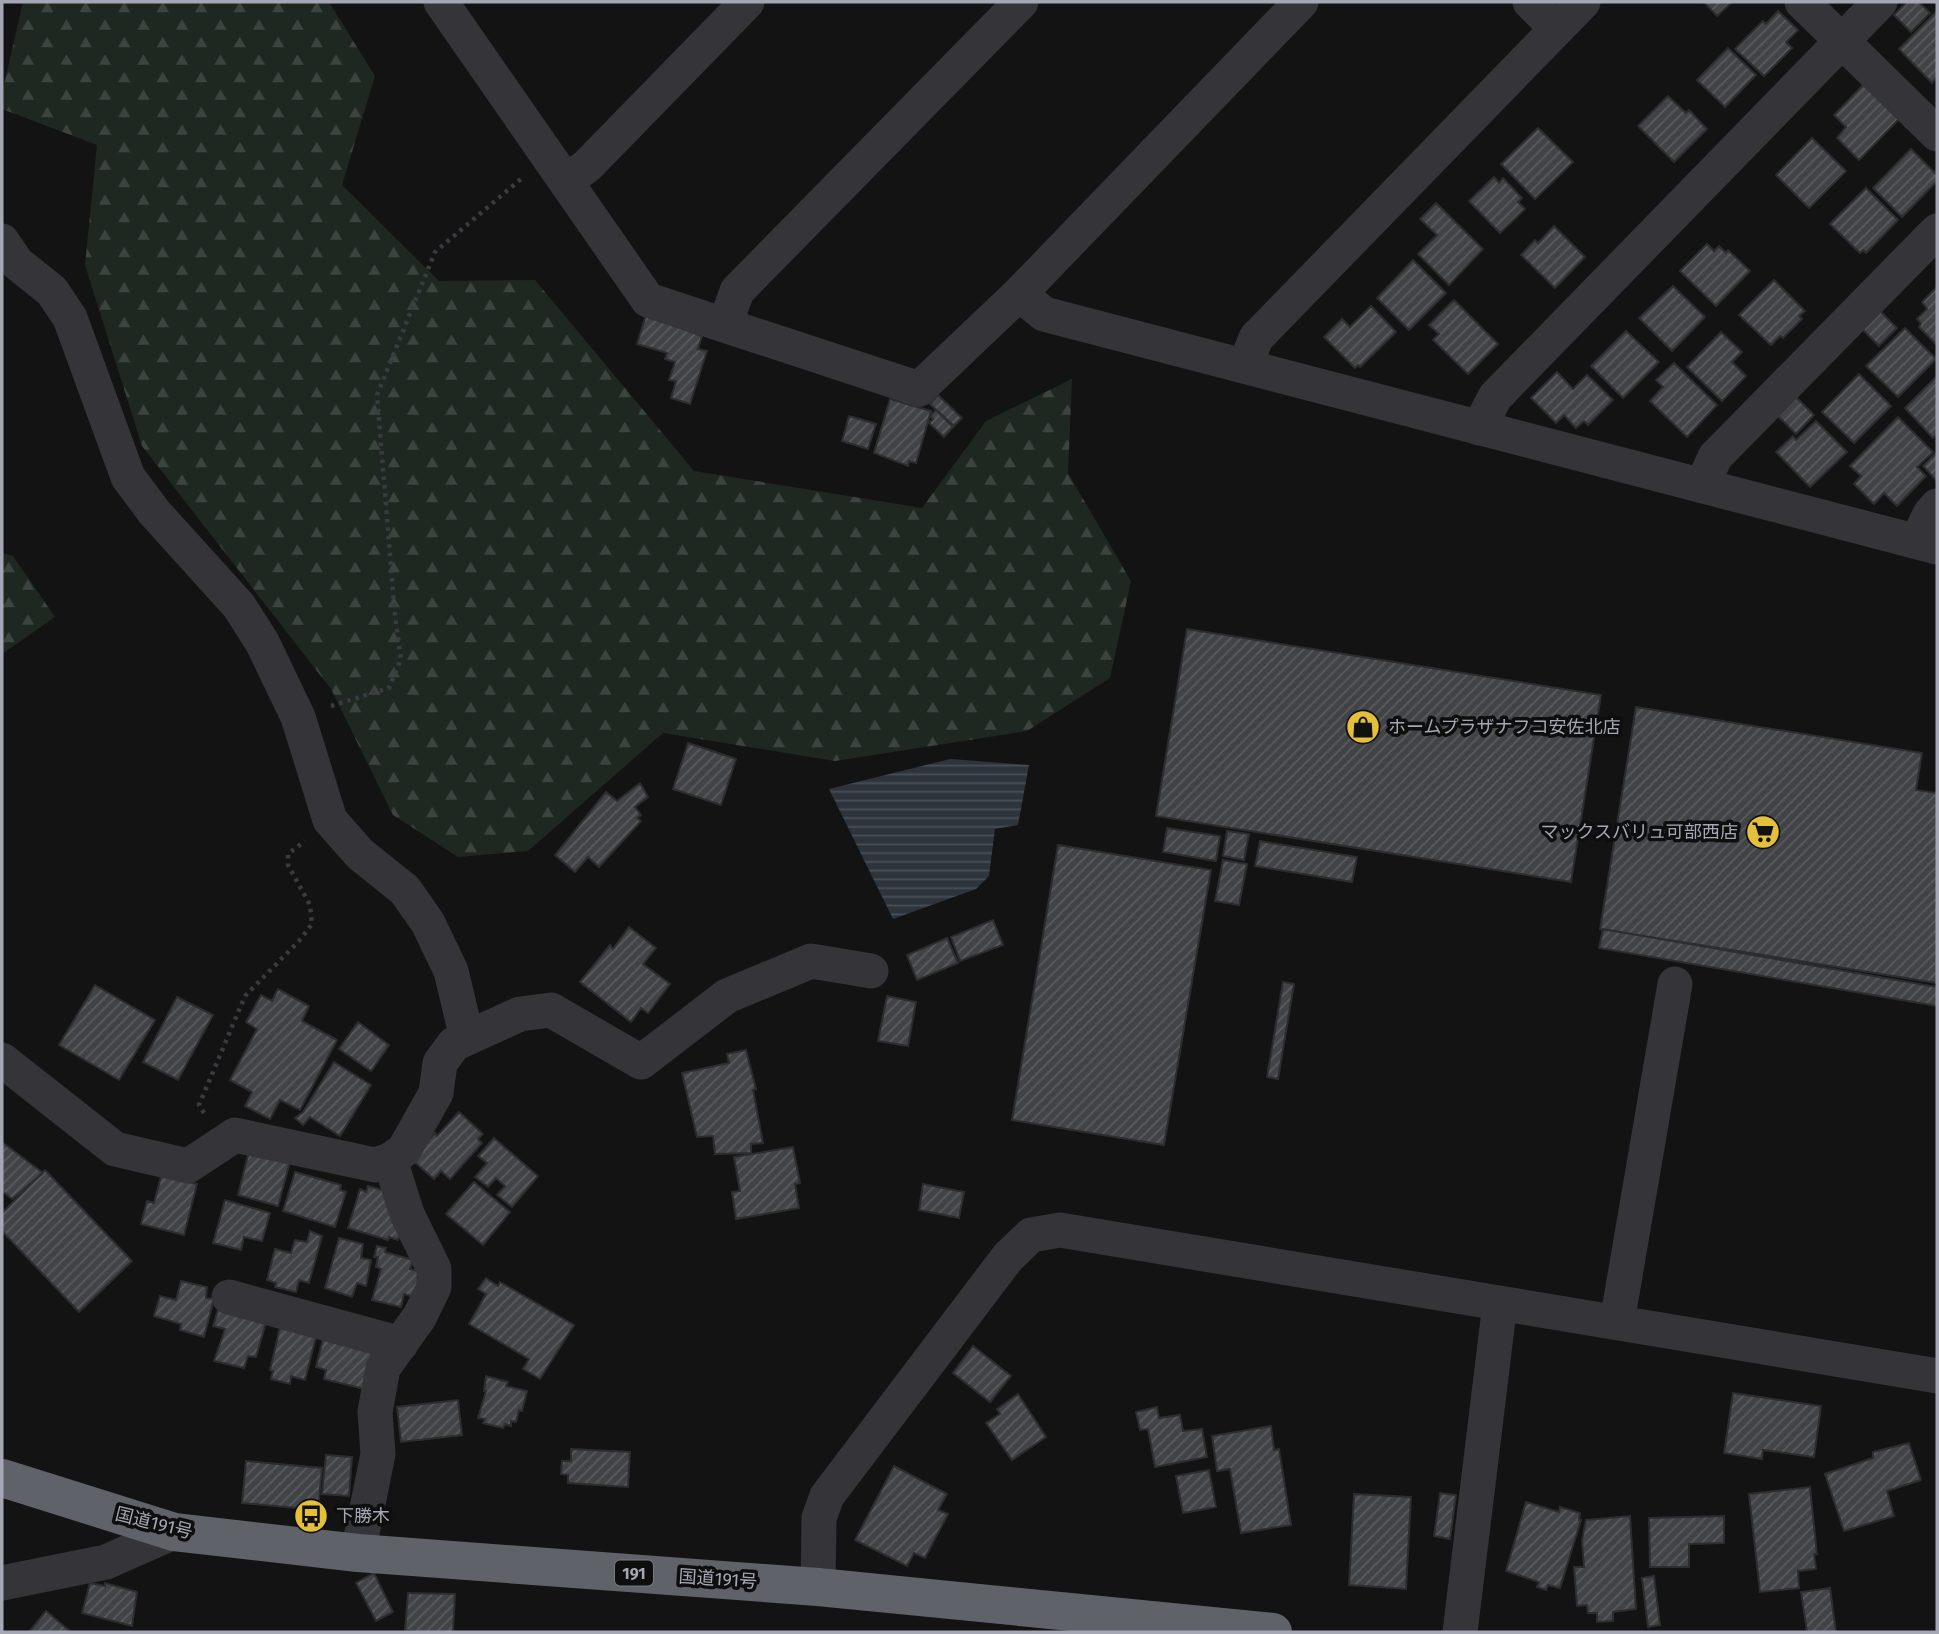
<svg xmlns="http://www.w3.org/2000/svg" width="1939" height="1634" font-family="'Fira Sans','Noto Sans JP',sans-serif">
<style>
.forest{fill:url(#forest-firs)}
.water{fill:url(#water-rules)}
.building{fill:url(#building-hatch);stroke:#2d2d30;stroke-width:2}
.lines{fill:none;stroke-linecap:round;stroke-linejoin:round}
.path{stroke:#3a3b40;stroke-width:4.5;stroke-dasharray:3.5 5;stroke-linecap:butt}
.minor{stroke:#343439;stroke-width:35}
.highway{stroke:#60626a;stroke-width:38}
.labels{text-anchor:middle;stroke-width:7;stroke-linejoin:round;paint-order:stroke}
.shield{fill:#0e0e0f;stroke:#787a82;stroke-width:2}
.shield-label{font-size:16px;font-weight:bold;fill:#a5a8b4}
.poi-label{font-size:18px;fill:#a5a8b4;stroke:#0e0e0f;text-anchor:start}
.street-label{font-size:18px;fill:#a5a8b4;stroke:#0e0e0f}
</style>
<defs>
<pattern id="forest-firs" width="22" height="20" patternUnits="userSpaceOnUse" patternTransform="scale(1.75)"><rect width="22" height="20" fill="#1f2721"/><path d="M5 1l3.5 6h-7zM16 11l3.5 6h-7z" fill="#3d443f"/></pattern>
<pattern id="water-rules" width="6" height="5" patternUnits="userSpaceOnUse" patternTransform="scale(1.75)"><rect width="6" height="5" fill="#2d343c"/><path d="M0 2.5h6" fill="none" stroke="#484f56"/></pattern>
<pattern id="building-hatch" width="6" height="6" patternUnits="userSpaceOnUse" patternTransform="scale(1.75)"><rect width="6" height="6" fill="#424347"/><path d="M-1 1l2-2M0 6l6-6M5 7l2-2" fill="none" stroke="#5a5b5f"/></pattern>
</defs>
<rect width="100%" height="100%" fill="#131314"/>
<!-- forest -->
<path class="forest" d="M 23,2 L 329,2 L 375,76 L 342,185 L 439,281 L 535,280 L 694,471 L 922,508 L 986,421 L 1072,379 L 1068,473 L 1131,581 L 1110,678 L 1027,731 L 835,761 L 663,733 L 528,851 L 458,857 L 393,815 L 331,689 L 142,446 L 85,265 L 97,145 L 2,109 L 2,93 Z
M 2,553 L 13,556 L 55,617 L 2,654 Z"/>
<!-- water -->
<path class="water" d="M 950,759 L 1029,765 L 1018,825 L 995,829 L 989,876 L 976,889 L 893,919 L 829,789 Z"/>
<!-- building -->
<path class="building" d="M 1704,2 L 1732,2 L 1717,16 Z
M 1907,2 L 1919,2 L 1930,13 L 1911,32 L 1894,15 Z
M 1778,11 L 1798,30 L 1786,42 L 1792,48 L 1764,76 L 1735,49 L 1763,21 L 1766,24 Z
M 1937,11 L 1937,77 L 1932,83 L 1899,49 Z
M 1728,48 L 1756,75 L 1725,107 L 1697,80 Z
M 1865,83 L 1900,118 L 1859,160 L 1837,138 L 1846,127 L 1834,115 Z
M 1668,96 L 1686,113 L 1689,110 L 1707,129 L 1674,162 L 1638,126 Z
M 1538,128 L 1573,162 L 1535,199 L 1501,164 Z
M 1812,138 L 1846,171 L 1809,208 L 1776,175 Z
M 1911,149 L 1937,175 L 1937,181 L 1902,217 L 1873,188 Z
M 1494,177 L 1499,183 L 1503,178 L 1522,198 L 1518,202 L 1525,209 L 1500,233 L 1469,201 Z
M 1866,188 L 1898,220 L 1866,253 L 1863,250 L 1860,253 L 1830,224 Z
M 1436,203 L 1483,249 L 1449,285 L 1418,254 L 1437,235 L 1420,219 Z
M 1554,226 L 1585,257 L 1555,288 L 1521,255 L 1535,240 L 1538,243 Z
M 1707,244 L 1714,251 L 1719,246 L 1726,253 L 1728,250 L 1750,271 L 1716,306 L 1680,271 Z
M 1413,260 L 1446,293 L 1409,330 L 1377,298 Z
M 1774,280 L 1805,311 L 1799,316 L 1802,319 L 1783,338 L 1780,336 L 1771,345 L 1739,315 Z
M 1673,286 L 1705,317 L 1672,351 L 1639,318 Z
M 1937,287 L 1937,345 L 1919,327 L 1921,323 L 1917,319 L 1927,309 L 1922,302 Z
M 1454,300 L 1498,344 L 1468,374 L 1433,340 L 1439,334 L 1429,325 Z
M 1371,306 L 1396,332 L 1360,367 L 1358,365 L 1355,368 L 1324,337 L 1342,319 L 1350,327 Z
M 1880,311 L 1897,328 L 1879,346 L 1862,329 Z
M 646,315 L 702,336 L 698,349 L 707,351 L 690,404 L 671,398 L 676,381 L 669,380 L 675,362 L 665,359 L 667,353 L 637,344 Z
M 1905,328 L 1936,359 L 1898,397 L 1866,366 Z
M 1626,331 L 1659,362 L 1623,398 L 1591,366 Z
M 1721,332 L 1742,352 L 1732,362 L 1746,376 L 1722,401 L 1687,367 Z
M 1674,363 L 1717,405 L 1687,437 L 1650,401 L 1663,387 L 1656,380 Z
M 1557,372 L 1573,389 L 1587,375 L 1613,400 L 1588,425 L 1584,421 L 1576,428 L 1564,415 L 1556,423 L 1531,398 Z
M 1859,374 L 1891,406 L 1854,443 L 1822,412 Z
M 1937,376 L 1937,434 L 1933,438 L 1905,408 Z
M 938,395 L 962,418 L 954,426 L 930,404 Z
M 1796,397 L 1814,415 L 1796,434 L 1778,416 Z
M 890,399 L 931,411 L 916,463 L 909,461 L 908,466 L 874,453 Z
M 936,410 L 953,427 L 944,437 L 929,423 L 933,419 L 930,416 Z
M 849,416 L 876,424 L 868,449 L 842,441 Z
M 1898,417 L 1933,452 L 1917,467 L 1926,476 L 1897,506 L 1884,493 L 1874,504 L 1854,484 L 1861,476 L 1850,466 Z
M 1816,421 L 1847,452 L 1810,487 L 1776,452 L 1793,436 L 1796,440 Z
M 1937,452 L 1937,479 L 1936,480 L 1923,466 Z
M 1187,629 L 1601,695 L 1571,882 L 1156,816 Z
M 1636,707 L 1922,753 L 1916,790 L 1937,793 L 1937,983 L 1600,929 Z
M 688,743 L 736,759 L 721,805 L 673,789 Z
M 640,783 L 648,797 L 635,807 L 641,815 L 637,818 L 641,821 L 599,867 L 588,857 L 575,872 L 555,855 L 606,792 L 617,801 Z
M 1167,828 L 1220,836 L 1216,861 L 1163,852 Z
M 1227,831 L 1249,834 L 1244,860 L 1223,856 Z
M 1260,841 L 1357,857 L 1352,882 L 1255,866 Z
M 1058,845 L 1211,870 L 1164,1145 L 1012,1120 Z
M 1223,860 L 1247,864 L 1239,905 L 1215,901 Z
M 993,920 L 1003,945 L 960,961 L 951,937 Z
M 629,927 L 656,948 L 643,964 L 670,984 L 648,1013 L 641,1008 L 631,1022 L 580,982 L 610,945 L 613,949 Z
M 1603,929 L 1937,987 L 1937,1006 L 1599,948 Z
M 947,938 L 958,963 L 917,980 L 907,955 Z
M 1283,982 L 1294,984 L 1278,1079 L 1267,1077 Z
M 95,985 L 155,1020 L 119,1080 L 59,1045 Z
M 278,989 L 309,1006 L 302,1021 L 337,1040 L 300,1110 L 280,1100 L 270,1119 L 245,1106 L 252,1092 L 230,1080 L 257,1029 L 246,1022 L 261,995 L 272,1001 Z
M 887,996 L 916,1002 L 908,1046 L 878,1041 Z
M 177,997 L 213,1015 L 178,1080 L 143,1062 Z
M 358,1022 L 389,1045 L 371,1071 L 339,1049 Z
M 746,1050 L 756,1089 L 753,1090 L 763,1143 L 751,1144 L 751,1153 L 715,1154 L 713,1136 L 697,1137 L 682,1073 L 729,1063 L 727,1054 Z
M 334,1062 L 371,1085 L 340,1136 L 310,1117 L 303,1125 L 295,1118 L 303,1112 Z
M 459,1112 L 483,1134 L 478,1139 L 482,1143 L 450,1179 L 441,1171 L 434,1179 L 412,1160 L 435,1133 L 437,1136 Z
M 494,1138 L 538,1176 L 512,1207 L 497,1195 L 505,1186 L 496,1178 L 488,1187 L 475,1177 L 487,1163 L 478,1156 Z
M 2,1142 L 43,1173 L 12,1199 L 2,1191 Z
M 250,1147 L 291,1158 L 278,1206 L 238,1195 Z
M 793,1147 L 800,1183 L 795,1184 L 799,1208 L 736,1219 L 732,1192 L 740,1191 L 734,1157 Z
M 163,1169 L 182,1180 L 197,1184 L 184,1235 L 141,1224 L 147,1201 L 154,1203 Z
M 45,1170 L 132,1261 L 79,1312 L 2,1231 L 2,1213 Z
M 295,1172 L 341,1185 L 340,1190 L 346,1192 L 335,1227 L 283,1211 Z
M 474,1182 L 510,1212 L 483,1245 L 446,1214 Z
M 923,1184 L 964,1192 L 959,1218 L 919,1210 Z
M 368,1186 L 389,1192 L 402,1226 L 398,1240 L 389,1237 L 388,1240 L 348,1228 L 360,1189 L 366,1192 Z
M 225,1200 L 270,1213 L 262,1241 L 244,1237 L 241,1250 L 213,1243 Z
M 310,1231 L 322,1236 L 309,1283 L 299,1280 L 296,1292 L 275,1287 L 276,1283 L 267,1280 L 275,1249 L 291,1253 L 295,1240 L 307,1242 Z
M 339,1238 L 363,1244 L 361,1258 L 371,1260 L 366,1286 L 357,1283 L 352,1297 L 325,1288 Z
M 377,1246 L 386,1248 L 385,1252 L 413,1260 L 410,1269 L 421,1272 L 414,1297 L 404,1294 L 401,1307 L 372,1300 L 381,1269 L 376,1267 L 378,1257 L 374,1257 Z
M 486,1278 L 498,1286 L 500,1282 L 574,1325 L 540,1379 L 523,1369 L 529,1359 L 469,1324 L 486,1294 L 478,1289 Z
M 181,1281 L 207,1287 L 206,1298 L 214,1299 L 204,1337 L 180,1330 L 181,1324 L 154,1316 L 160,1296 L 176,1300 Z
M 221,1300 L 267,1319 L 256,1357 L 248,1356 L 244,1368 L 214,1361 L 225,1329 L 213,1326 Z
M 280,1327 L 316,1337 L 305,1380 L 291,1376 L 290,1384 L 271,1379 L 273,1371 L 270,1370 Z
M 324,1335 L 375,1350 L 364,1389 L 324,1379 L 326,1370 L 316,1367 Z
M 973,1346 L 1011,1376 L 990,1402 L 953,1373 Z
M 486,1376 L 508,1382 L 506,1386 L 527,1391 L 522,1411 L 519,1410 L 516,1422 L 511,1421 L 511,1426 L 505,1424 L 503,1428 L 483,1423 L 485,1419 L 478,1418 L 486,1391 L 484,1391 Z
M 1733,1393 L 1821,1406 L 1814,1457 L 1763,1450 L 1762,1459 L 1724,1453 Z
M 1018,1394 L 1046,1437 L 1012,1460 L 986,1423 L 1000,1414 L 997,1409 Z
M 458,1400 L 462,1435 L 401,1442 L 397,1407 Z
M 1157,1407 L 1159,1418 L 1180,1415 L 1183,1431 L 1202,1429 L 1207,1457 L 1155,1467 L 1148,1429 L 1140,1430 L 1136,1412 Z
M 1271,1426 L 1274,1450 L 1279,1449 L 1291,1525 L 1241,1533 L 1230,1469 L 1217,1471 L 1212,1436 Z
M 1909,1443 L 1921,1480 L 1887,1491 L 1894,1516 L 1844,1531 L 1825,1474 L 1873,1458 L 1873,1452 Z
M 571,1449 L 630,1452 L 628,1487 L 568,1483 L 568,1475 L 561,1474 L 562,1461 L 571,1461 Z
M 326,1455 L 352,1457 L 349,1496 L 322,1494 Z
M 246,1461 L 322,1468 L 318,1510 L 242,1503 Z
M 894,1466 L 947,1494 L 938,1510 L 948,1514 L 925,1558 L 914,1553 L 907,1566 L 855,1540 Z
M 1209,1470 L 1216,1507 L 1183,1513 L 1176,1476 Z
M 1810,1487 L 1817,1554 L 1814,1554 L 1816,1569 L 1798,1571 L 1799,1588 L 1760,1592 L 1749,1494 Z
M 1440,1493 L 1456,1495 L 1450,1539 L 1434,1536 Z
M 1354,1494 L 1411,1497 L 1406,1589 L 1349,1585 Z
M 1526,1502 L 1559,1512 L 1560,1507 L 1580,1513 L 1579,1520 L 1581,1520 L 1560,1588 L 1548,1585 L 1546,1590 L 1537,1587 L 1539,1582 L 1506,1571 Z
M 1630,1516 L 1636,1609 L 1613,1612 L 1613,1621 L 1597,1622 L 1597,1613 L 1588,1613 L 1587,1605 L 1577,1606 L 1574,1567 L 1584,1567 L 1582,1540 L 1586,1520 Z
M 1724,1516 L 1724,1543 L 1689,1544 L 1689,1567 L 1650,1567 L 1649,1518 Z
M 374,1573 L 393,1612 L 376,1621 L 356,1583 Z
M 1654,1576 L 1660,1625 L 1648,1627 L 1642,1578 Z
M 90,1583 L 105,1586 L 105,1583 L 137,1592 L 132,1626 L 82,1613 Z
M 1830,1588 L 1836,1632 L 1807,1632 L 1801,1592 Z
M 408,1593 L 455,1594 L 453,1632 L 417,1632 L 405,1630 Z
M 46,1611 L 71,1632 L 29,1632 Z"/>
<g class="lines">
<!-- path -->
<path class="path" d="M 331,706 L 389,688 L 401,659 L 395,616 L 377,395 L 435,252 L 521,179
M 204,1113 L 199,1105 L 245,996 L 299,941 L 312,924 L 310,905 L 288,865 L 288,854 L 305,841"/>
<!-- minor -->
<path class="minor" d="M 441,2 L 648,300 L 919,389 L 1019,294 L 1301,2
M 1530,2 L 1557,29
M 1802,2 L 1937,134
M 566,182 L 588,165 L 747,2
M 2,241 L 17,263 L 52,291 L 70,318 L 128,477 L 154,512 L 239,606 L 262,642 L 298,717 L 330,820 L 360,854 L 405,890 L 428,923 L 451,971 L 467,1038
M 1019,294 L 1044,314 L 1937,547
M 725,325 L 737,291 L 1021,2
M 1245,366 L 1256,338 L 1583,2
M 1479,428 L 1495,397 L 1880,2
M 1702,486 L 1715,457 L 1937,231
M 1917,541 L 1930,514 L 1937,506
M 2,1060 L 115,1149 L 188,1166 L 235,1135 L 375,1165 L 390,1160 L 404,1150 L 436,1093 L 440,1063 L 454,1044 L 520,1014 L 551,1010 L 641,1062 L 727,996 L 811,961 L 871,971
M 229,1297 L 401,1344
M 1617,1322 L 1675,984
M 358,1553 L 378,1454 L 375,1412 L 383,1368 L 420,1316 L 434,1287 L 434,1269 L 407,1214 L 390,1160
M 2,1583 L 106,1562 L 174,1532
M 818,1587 L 819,1518 L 827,1496 L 1008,1257 L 1031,1235 L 1060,1230 L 1937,1376
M 1460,1632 L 1500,1303"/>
<!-- highway -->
<path class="highway" d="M 2,1478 L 174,1532 L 358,1553 L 818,1587 L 1273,1632"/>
</g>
<!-- icons -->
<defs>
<g id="shop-disc" transform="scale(1.75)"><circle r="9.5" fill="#e4bf3b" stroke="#0e0e0f"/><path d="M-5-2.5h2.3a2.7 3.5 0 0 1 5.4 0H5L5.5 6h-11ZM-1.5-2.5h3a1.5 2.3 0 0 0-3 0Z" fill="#111"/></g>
<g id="supermarket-disc" transform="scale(1.75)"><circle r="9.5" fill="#e4bf3b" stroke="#0e0e0f"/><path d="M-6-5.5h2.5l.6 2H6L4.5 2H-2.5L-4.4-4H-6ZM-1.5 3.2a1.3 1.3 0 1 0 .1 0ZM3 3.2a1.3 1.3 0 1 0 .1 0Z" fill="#111"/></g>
<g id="bus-disc" transform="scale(1.75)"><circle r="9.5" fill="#e4bf3b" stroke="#0e0e0f"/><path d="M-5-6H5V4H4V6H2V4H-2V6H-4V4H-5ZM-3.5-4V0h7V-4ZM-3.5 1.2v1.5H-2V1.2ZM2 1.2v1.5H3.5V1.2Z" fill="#111"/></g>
</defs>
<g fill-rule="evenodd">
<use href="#shop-disc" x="1363" y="727"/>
<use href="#supermarket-disc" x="1763" y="832"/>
<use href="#bus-disc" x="311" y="1516"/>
</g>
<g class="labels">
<!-- shield labels -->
<rect class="shield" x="615" y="1560.5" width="38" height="25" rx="5"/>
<g class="shield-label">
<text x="634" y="1579">191</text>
</g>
<!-- poi labels -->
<g class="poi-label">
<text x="1388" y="733">ホームプラザナフコ安佐北店</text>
<text x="1738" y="838" text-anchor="end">マックスバリュ可部西店</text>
<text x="336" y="1522">下勝木</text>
</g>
<!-- street labels -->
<g class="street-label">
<text transform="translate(154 1523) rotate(14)" y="6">国道191号</text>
<text transform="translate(718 1579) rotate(4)" y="6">国道191号</text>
</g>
</g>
<!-- border -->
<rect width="1939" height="1634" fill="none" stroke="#a5a8b4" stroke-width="7"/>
</svg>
